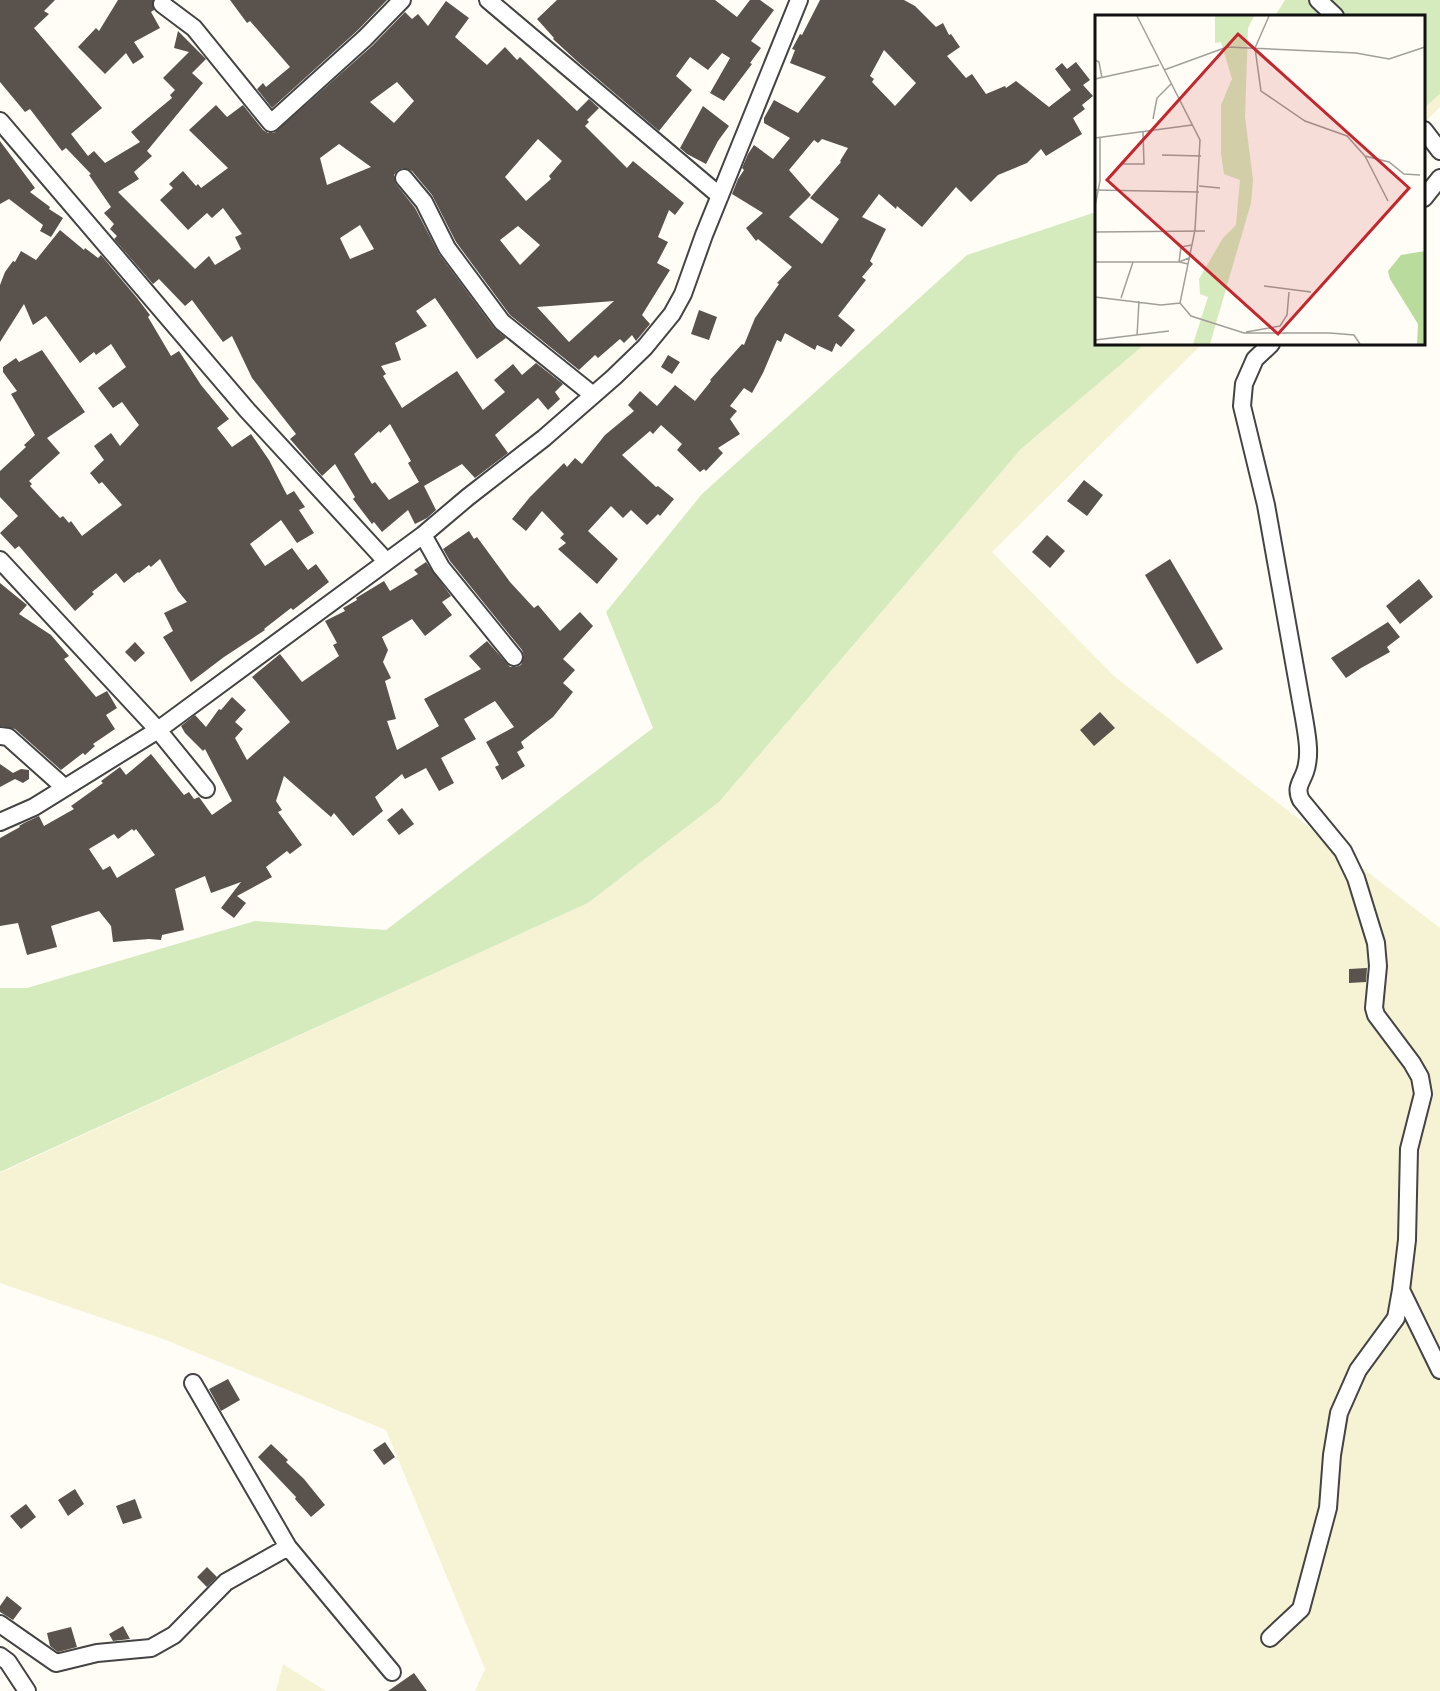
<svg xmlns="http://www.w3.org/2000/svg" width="1440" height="1691" font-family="'IBM Plex Serif',serif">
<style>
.farmland{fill:#f6f3d4}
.green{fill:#d5ebbd}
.building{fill:#5a524d;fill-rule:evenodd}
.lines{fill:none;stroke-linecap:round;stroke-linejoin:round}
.street-casing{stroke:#444;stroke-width:20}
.street{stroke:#fff;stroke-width:16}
.inset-road{fill:none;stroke:#a09f9a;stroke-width:1.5}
.view{fill:#c4262e;fill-opacity:0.15;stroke:#c4262e;stroke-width:3}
.inset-edge{fill:none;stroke:#111;stroke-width:3}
</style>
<rect width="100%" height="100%" fill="#fffdf5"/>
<!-- farmland -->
<path class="farmland" d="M 1440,94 L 1440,107 L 1424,123 L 1424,108 Z
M 1145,344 L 1202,344 L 992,552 L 1115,677 L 1440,928 L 1440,1691 L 475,1691 L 485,1669 L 386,1430 L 163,1339 L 0,1283 L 0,1173 L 588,903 L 719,802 L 1021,449 Z
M 283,1664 L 326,1691 L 276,1691 Z"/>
<!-- green -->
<path class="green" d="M 1285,0 L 1440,0 L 1440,94 L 1424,108 L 1424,16 L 1275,16 Z
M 1096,212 L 1096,344 L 1145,344 L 1021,449 L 719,802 L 588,903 L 0,1172 L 0,988 L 27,988 L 255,921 L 386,930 L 653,728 L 606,612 L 702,494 L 967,255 Z"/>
<!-- building -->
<path class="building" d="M 0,0 L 55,0 L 44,11 L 49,14 L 34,28 L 102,108 L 71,134 L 88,156 L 94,151 L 105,163 L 140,142 L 131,132 L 172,98 L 170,95 L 175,90 L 163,78 L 189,52 L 174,48 L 178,31 L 206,59 L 192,73 L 203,83 L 147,151 L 152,156 L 134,172 L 139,179 L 118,192 L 195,269 L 209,256 L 215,265 L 241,249 L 235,237 L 242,234 L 223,208 L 212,218 L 207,213 L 188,230 L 160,200 L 173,188 L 169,184 L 183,171 L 196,186 L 198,184 L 201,188 L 228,168 L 189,130 L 216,105 L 227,117 L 243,105 L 263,130 L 268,133 L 274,133 L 372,46 L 405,12 L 412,19 L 418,14 L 428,26 L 446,1 L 469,18 L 455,37 L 487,65 L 505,47 L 517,60 L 520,57 L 577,111 L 589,99 L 599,108 L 587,120 L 589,122 L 585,126 L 627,168 L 633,161 L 684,203 L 675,215 L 669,210 L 658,237 L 668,242 L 657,263 L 670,270 L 642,315 L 650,324 L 636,341 L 632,335 L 624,343 L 620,339 L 598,358 L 595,355 L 579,370 L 510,315 L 456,242 L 432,195 L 412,171 L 403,168 L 398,170 L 394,175 L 396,184 L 415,208 L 439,254 L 494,328 L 506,338 L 477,359 L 435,298 L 416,311 L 427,326 L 395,343 L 401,360 L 381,366 L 386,374 L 383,376 L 402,408 L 457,371 L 483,410 L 505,392 L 494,380 L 513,364 L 522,375 L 536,363 L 563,384 L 555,392 L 560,399 L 548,410 L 538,398 L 495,435 L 508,453 L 475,478 L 462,464 L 424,486 L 436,510 L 427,518 L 415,524 L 408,510 L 382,532 L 374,522 L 372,524 L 353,499 L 355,497 L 335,464 L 322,476 L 290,439 L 296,434 L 252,378 L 232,336 L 223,342 L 192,300 L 185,306 L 159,279 L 153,284 L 114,239 L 117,236 L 110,229 L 114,224 L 104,213 L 111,207 L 89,175 L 91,174 L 66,148 L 62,151 L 30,109 L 25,112 L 0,82 ZM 397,82 L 414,101 L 394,123 L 370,102 ZM 538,139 L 562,161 L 549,176 L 551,179 L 526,201 L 505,177 ZM 339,144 L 371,167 L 327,185 L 320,158 ZM 360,225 L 374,249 L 350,259 L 340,238 ZM 518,226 L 540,245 L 520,265 L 500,240 ZM 614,301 L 569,342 L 537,307 ZM 390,424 L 411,461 L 408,463 L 419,482 L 389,500 L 375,482 L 372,484 L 354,454 L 379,431 L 380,433 Z
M 118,0 L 153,0 L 154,10 L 151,12 L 160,28 L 134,42 L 144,57 L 133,64 L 126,53 L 105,74 L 78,47 L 96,28 L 99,31 Z
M 230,0 L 387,0 L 358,30 L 272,108 L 257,89 L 263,83 L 266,87 L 290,67 L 250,21 L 247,23 Z
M 557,0 L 715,0 L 737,17 L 750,0 L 760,0 L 774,10 L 751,41 L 761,48 L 750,63 L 752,64 L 724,101 L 710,93 L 730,58 L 722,53 L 708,70 L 690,57 L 676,76 L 692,90 L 659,131 L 578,62 L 553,39 L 554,38 L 537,19 Z
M 820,0 L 904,0 L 915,6 L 936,27 L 943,23 L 949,35 L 951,34 L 960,47 L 947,56 L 966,78 L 972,74 L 986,94 L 1005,86 L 1006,88 L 1016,81 L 1049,107 L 1071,90 L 1055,69 L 1062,63 L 1067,69 L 1076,62 L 1090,80 L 1083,85 L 1093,96 L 1082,105 L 1085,109 L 1073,118 L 1082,134 L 1046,156 L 1041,149 L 1027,163 L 998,175 L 971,202 L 956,187 L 922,227 L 897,206 L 896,209 L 879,194 L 862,217 L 886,229 L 870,261 L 873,264 L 862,277 L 866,280 L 838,316 L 855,330 L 841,347 L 836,343 L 832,352 L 817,345 L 815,350 L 785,333 L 781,342 L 777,340 L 763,373 L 752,393 L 744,388 L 730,406 L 737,411 L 730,419 L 740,434 L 718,448 L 723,453 L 706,471 L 704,469 L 700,472 L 677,450 L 682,444 L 661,425 L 653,434 L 650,431 L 622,455 L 656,487 L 658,486 L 674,499 L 660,516 L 658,514 L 647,525 L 631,510 L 623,518 L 611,506 L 588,531 L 618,559 L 597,584 L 558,549 L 566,543 L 560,538 L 564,534 L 542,511 L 526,531 L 512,519 L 530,497 L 564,463 L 567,467 L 575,458 L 582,464 L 605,435 L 634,411 L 628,405 L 640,391 L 657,406 L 675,385 L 695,401 L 711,381 L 710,380 L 742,344 L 744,345 L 755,318 L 779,284 L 777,283 L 792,267 L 758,239 L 756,241 L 746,228 L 763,213 L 732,194 L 738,179 L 744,170 L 742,168 L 748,154 L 754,145 L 773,159 L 790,138 L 764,123 L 764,118 L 774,100 L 798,113 L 826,77 L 790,63 L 795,50 L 792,49 L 800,34 L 802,35 ZM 884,50 L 916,83 L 895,106 L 872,82 L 874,79 L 870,76 ZM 822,139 L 848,148 L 840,161 L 841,162 L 810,198 L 839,219 L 822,244 L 789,217 L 811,195 L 789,170 L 814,140 L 818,143 Z
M 703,106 L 729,126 L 718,141 L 706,164 L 687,154 L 680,148 Z
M 0,141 L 35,188 L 30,192 L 50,207 L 49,209 L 63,218 L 51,237 L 40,231 L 43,225 L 9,199 L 0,204 Z
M 60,230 L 84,250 L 85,248 L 98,258 L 101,255 L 137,298 L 150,315 L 148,317 L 171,356 L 179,351 L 201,385 L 229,419 L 217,428 L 232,447 L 251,434 L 269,460 L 287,495 L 294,491 L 305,507 L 299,510 L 314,533 L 297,543 L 281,520 L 250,544 L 265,566 L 292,548 L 308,570 L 316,564 L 329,582 L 293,610 L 291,608 L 264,629 L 265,630 L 224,657 L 191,682 L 163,637 L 173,631 L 164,613 L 187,602 L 178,591 L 160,559 L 151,567 L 149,565 L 139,573 L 138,572 L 124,583 L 116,573 L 92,592 L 94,594 L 75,611 L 19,546 L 15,549 L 0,533 L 18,516 L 0,497 L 0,471 L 26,447 L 24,445 L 35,435 L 11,394 L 17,391 L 3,372 L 3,367 L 16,358 L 19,362 L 42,350 L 85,412 L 47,438 L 60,453 L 29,481 L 32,484 L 30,486 L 60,518 L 63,516 L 69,523 L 71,521 L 82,536 L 122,505 L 102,482 L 99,484 L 90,473 L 104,460 L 94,446 L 111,433 L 120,446 L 139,425 L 122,402 L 113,408 L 98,388 L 126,367 L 111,344 L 96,355 L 94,352 L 80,363 L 46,316 L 33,325 L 24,304 L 0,342 L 0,285 L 5,272 L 13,261 L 15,262 L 21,251 L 36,260 Z
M 699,310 L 717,317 L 709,340 L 691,334 Z
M 668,355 L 680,362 L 672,374 L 661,367 Z
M 1084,480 L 1103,495 L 1087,516 L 1067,501 Z
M 469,531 L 474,539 L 477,537 L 510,582 L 534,608 L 538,605 L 560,631 L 580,612 L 593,626 L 563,659 L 575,670 L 563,683 L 573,692 L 553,717 L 521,742 L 524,748 L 517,752 L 525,766 L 502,780 L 495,767 L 499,765 L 486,742 L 514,727 L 495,701 L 464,719 L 476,739 L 441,758 L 454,783 L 439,791 L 426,768 L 405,779 L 402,774 L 375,797 L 383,811 L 353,836 L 334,813 L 331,817 L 284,776 L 276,801 L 282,810 L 278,812 L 302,845 L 290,854 L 287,851 L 266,867 L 272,877 L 237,896 L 246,903 L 234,918 L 221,908 L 241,882 L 211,893 L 205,876 L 175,889 L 184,930 L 162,935 L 161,940 L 149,939 L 113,942 L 111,926 L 99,911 L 51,926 L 57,947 L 27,955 L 18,923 L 0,926 L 0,838 L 20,827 L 19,826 L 24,823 L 39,816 L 44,826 L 74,809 L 71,806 L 103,783 L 101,781 L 120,767 L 126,775 L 151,754 L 184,795 L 189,792 L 194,799 L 199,797 L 212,815 L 232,801 L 205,749 L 203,751 L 185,733 L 181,726 L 195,715 L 206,727 L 219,709 L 221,710 L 232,697 L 246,710 L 235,722 L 243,729 L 235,738 L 247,760 L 290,722 L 252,677 L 280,654 L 302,682 L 339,656 L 333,645 L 337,643 L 325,621 L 345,611 L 343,608 L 357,600 L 356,598 L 384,581 L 390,591 L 418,574 L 414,570 L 426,562 L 451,596 L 442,602 L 452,615 L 425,636 L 412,619 L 382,637 L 388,650 L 383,662 L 391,678 L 385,681 L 396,719 L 387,721 L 397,750 L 439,726 L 424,699 L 481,669 L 469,656 L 487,641 L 510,667 L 516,667 L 521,665 L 524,656 L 522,650 L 450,561 L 443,549 ZM 132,829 L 134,831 L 136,829 L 155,855 L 117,878 L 110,866 L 103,870 L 89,849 L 114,834 L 118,839 Z
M 1047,535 L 1065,551 L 1050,568 L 1032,552 Z
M 1170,559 L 1223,649 L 1197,664 L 1145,575 Z
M 1419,579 L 1433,597 L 1400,624 L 1386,606 Z
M 0,583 L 27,605 L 19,614 L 51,635 L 69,656 L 64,659 L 96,697 L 107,691 L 117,708 L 106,715 L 115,729 L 93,744 L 95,746 L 85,755 L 83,753 L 61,770 L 15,729 L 0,726 Z
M 1388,622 L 1400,637 L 1387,647 L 1390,652 L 1361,668 L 1346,678 L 1331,658 Z
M 135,642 L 145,653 L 135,662 L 125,652 Z
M 1100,712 L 1115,728 L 1094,746 L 1080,730 Z
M 0,764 L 13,773 L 21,769 L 29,770 L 29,779 L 23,783 L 15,779 L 0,787 Z
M 402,808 L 414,824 L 399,835 L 387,820 Z
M 1367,968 L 1366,982 L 1349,983 L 1349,969 Z
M 228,1379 L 240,1400 L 221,1411 L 209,1389 Z
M 385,1442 L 395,1457 L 384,1465 L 373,1450 Z
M 271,1444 L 288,1460 L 286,1462 L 304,1479 L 325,1505 L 311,1517 L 295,1499 L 296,1497 L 258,1457 Z
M 75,1489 L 84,1504 L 68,1516 L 58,1500 Z
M 135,1499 L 142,1518 L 123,1524 L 116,1506 Z
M 26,1504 L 36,1517 L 21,1529 L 10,1516 Z
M 207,1567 L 217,1577 L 207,1587 L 197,1577 Z
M 7,1596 L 22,1608 L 13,1620 L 0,1612 L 0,1606 Z
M 123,1626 L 130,1639 L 113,1641 L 109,1634 Z
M 71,1627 L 77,1647 L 58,1652 L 50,1646 L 47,1633 Z
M 414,1673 L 427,1691 L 388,1691 Z"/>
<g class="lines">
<!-- street casing -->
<g class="street-casing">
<path id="street" d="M 488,0 L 720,196
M 1318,0 L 1335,16
M 162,4 L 194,28 L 271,123 L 365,38 L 402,0
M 0,121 L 247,410 L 386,561
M 1424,130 L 1440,151
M 404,178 L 424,202 L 447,248 L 502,322 L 593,395
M 1424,198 L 1440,178
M 1271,344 L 1255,359 L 1244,384 L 1242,406 L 1266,505 L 1304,718 C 1307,736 1311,755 1305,772 C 1301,783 1295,788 1301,800 L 1343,851 L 1356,878 L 1376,943 L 1378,966 L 1374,1008 L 1376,1015 L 1412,1063 L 1420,1077 L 1423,1094 L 1409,1149 L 1407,1240 L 1401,1290 L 1440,1370
M 423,535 L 441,567 L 514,657
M 0,560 L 158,730 L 206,789
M 0,736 L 8,737 L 64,787
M 0,822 L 34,807 L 158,730 L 423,535 L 468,497 L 544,438 L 614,377 L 645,347 L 672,314 L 683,294 L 704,235 L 799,0
M 193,1383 L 288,1547 L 392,1672
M 0,1624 L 56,1663 L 97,1653 L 151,1648 L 174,1635 L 226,1582 L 288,1547
M 1270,1638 L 1301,1609 L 1328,1508 L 1332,1455 L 1339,1413 L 1358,1370 L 1396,1318 L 1401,1290
M 0,1656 L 8,1662 L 27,1691"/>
</g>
<!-- street -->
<use href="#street" class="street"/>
</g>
<!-- overview -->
<g transform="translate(1095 15)">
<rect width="330" height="330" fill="#fffdf5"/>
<path d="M 120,1 L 159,1 L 153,13 L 150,102 L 158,165 L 156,188 L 115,329 L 98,329 L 113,282 L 105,279 L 104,264 L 128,223 L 141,210 L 145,165 L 129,159 L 126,139 L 126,90 L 137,64 L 126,27 L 120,28 Z" fill="#d5ebbd"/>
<path d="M 330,236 L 330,329 L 322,329 L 323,309 L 295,264 L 293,256 L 306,240 Z" fill="#b9dc9c"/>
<path class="inset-road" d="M 174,1 L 160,33 L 166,76 L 210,106 L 252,121 L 270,141 L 294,147 L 309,159 L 325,160M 0,45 L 4,47 L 7,63M 69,55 L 132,32 L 261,38 L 294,44 L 330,32M 0,64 L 64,50M 58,104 L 62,83 L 76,69M 0,123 L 97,110M 67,140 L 106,141M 270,141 L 293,186M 27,149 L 49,149 L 48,117M 104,171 L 125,173M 0,175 L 104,177M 0,191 L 5,166 L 5,122M 0,217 L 110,216M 0,247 L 84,247 L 94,243M 93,249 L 84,247 L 86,232 L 97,230M 0,268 L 0,299M 169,271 L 216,277M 0,282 L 66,290 L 85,288 L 100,215 L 105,125 L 42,1M 26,283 L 38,247M 85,288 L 96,301 L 149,318 L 235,318 L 259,320 L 265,329M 151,317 L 185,311 L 192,300 L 194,277M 42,321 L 44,286M 0,325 L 74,316"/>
<path class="view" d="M 143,19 L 314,173 L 183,319 L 12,165 Z"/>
<rect width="330" height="330" class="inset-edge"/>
</g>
</svg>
